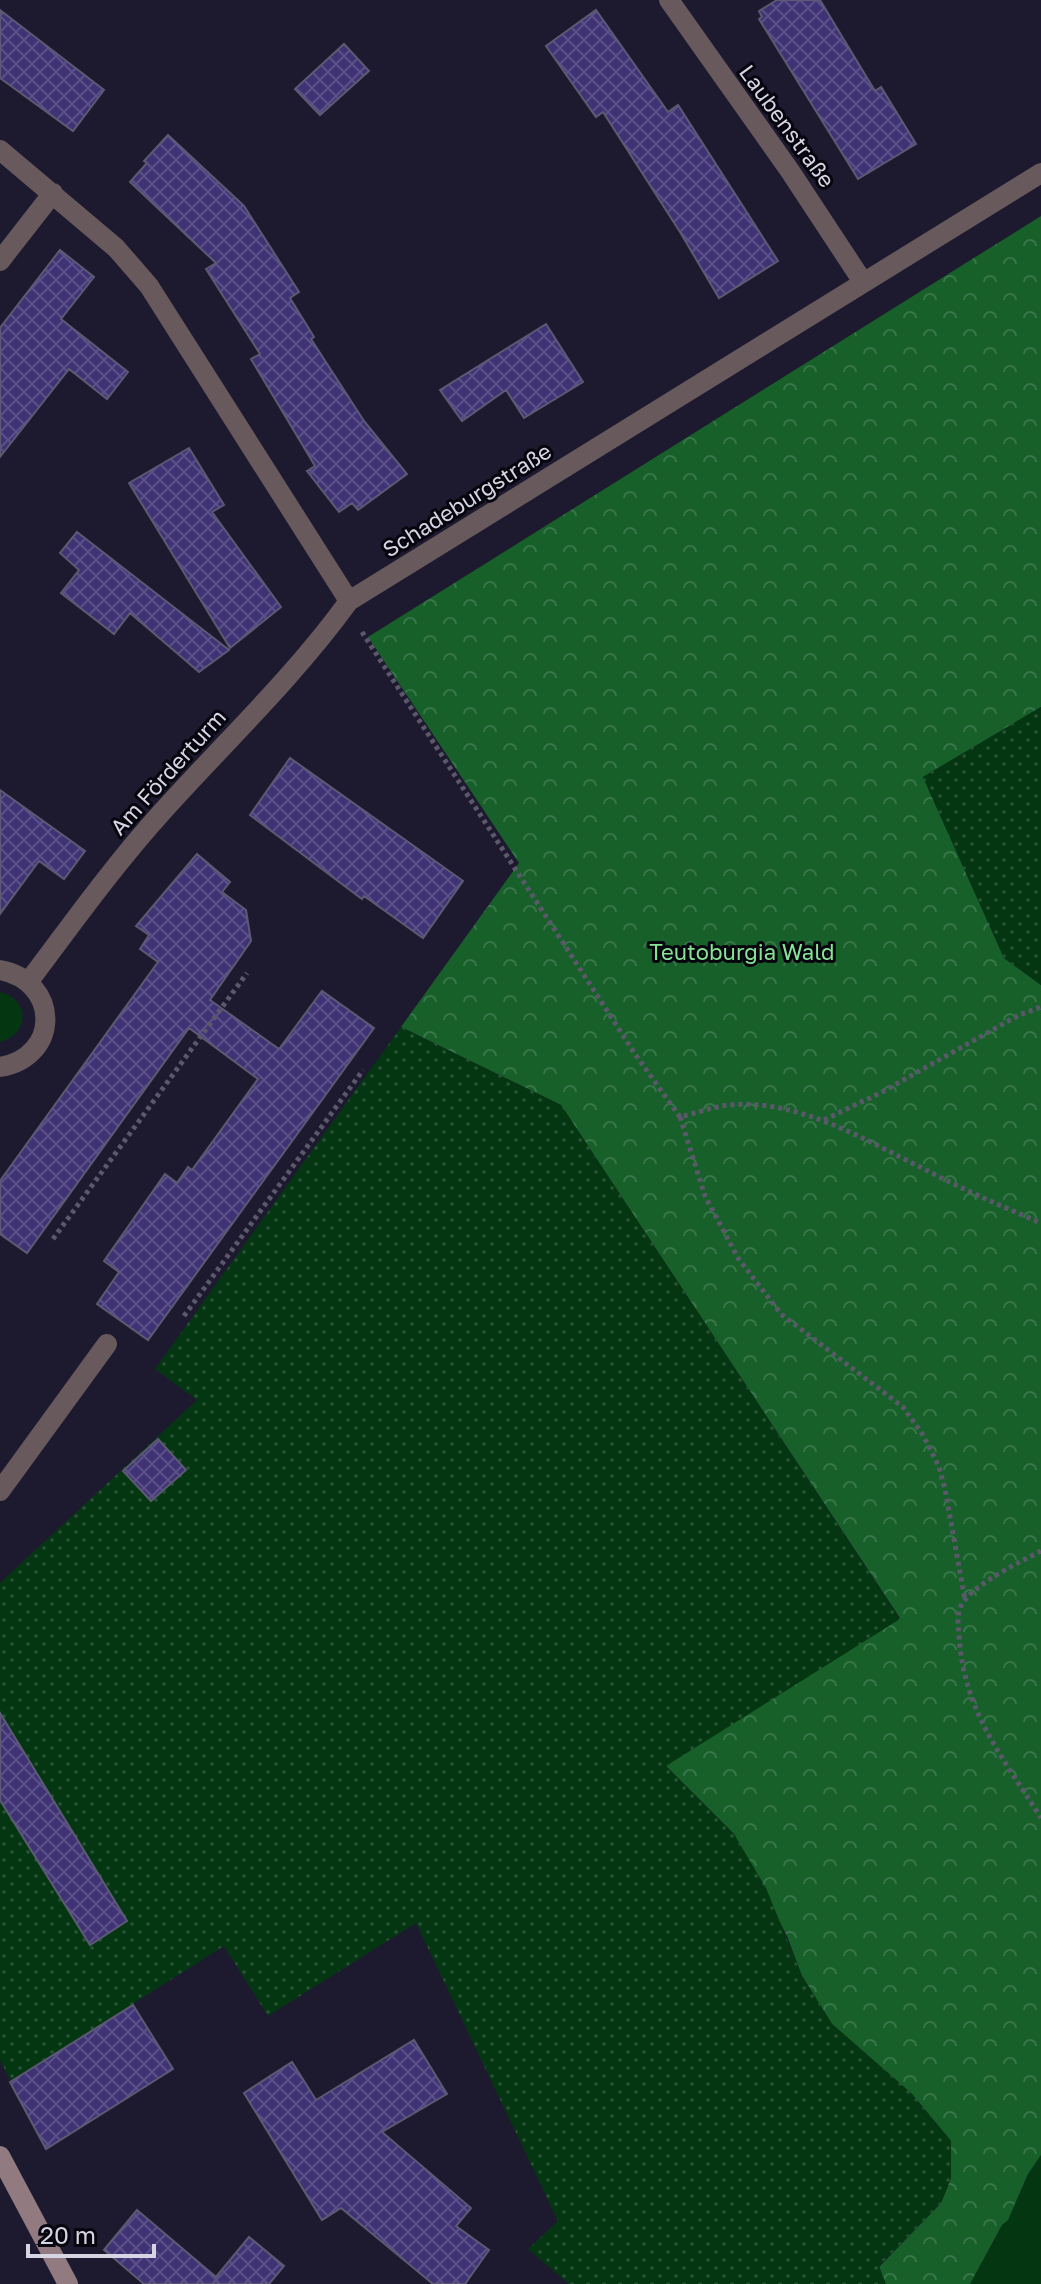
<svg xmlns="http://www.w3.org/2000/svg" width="1041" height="2284" font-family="'Golos Text',sans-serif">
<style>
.green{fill:#043612}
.forest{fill:url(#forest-crowns)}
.park{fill:url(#park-dots)}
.building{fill:url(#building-cross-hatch);stroke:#5c5a73;stroke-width:2}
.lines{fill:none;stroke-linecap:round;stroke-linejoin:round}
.path{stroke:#5b586b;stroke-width:5;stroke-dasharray:4 4;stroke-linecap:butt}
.lane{stroke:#67595c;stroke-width:20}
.street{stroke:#67595c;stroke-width:20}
.secondary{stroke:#917b80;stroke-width:20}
.labels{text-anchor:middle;stroke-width:6;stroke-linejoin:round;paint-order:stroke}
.street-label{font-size:22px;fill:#d6d5e3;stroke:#07060f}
.park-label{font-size:22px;fill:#87e496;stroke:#07060f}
</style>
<defs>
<pattern id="forest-crowns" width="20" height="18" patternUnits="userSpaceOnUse" patternTransform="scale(2)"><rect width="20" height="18" fill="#17602a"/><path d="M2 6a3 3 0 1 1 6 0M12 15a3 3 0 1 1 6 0" fill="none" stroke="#387649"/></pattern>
<pattern id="park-dots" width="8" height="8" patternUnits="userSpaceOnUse" patternTransform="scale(2)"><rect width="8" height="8" fill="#043612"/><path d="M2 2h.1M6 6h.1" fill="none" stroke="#285234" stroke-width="1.8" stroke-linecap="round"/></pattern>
<pattern id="building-cross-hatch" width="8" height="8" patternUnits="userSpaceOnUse" patternTransform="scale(2)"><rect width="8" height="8" fill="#403375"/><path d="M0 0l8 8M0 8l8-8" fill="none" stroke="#5b5088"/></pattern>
</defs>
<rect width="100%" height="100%" fill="#1d1a2f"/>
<!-- green -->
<path class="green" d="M 0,992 C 30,999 30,1034 0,1042 Z
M 1041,2155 L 1041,2284 L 970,2284 L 1002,2225 L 1008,2219 L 1028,2174 Z"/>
<!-- forest -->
<path class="forest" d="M 1041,216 L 1041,707 L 923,777 L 1004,958 L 1041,985 L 1041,2155 L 1028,2174 L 1008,2220 L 1002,2225 L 970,2284 L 886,2284 L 879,2267 L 941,2203 L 951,2178 L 951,2141 L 912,2094 L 832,2024 L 802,1976 L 787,1936 L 734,1834 L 665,1765 L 900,1618 L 561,1105 L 401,1027 L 519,863 L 368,637 Z"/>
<!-- park -->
<path class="park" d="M 1041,707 L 1041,985 L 1004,958 L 923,777 Z
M 401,1027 L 561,1105 L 900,1619 L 666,1766 L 734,1834 L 766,1888 L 802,1976 L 832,2024 L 912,2094 L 951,2141 L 951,2178 L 941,2203 L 879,2266 L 886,2284 L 569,2284 L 528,2249 L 558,2221 L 416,1923 L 268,2016 L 224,1946 L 11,2081 L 0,2060 L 0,1583 L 197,1400 L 155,1369 Z"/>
<!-- building -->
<path class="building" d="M 777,0 L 820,0 L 875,91 L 881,87 L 916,144 L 858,179 L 759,19 L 762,17 L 759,11 Z
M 0,10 L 104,90 L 73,131 L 0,78 Z
M 596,10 L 668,112 L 678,105 L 778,261 L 719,298 L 680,232 L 603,112 L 596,117 L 546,46 Z
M 344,44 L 369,71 L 320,115 L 295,89 Z
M 168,135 L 244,206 L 299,292 L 290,298 L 314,337 L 311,339 L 364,421 L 407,474 L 358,510 L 352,503 L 339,512 L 307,471 L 315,466 L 251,359 L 260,354 L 206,269 L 216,263 L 130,182 L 147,163 L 144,161 Z
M 60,250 L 94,277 L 61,319 L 128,372 L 107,399 L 69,369 L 0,457 L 0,328 Z
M 546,324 L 583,382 L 524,418 L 506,390 L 462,421 L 440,390 Z
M 189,448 L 224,505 L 212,512 L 281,607 L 230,648 L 129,483 Z
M 77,532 L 229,650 L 199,672 L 130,613 L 114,634 L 61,593 L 79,570 L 60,553 Z
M 290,758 L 463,881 L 423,938 L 364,896 L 362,899 L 250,815 Z
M 0,790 L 85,851 L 64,879 L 39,861 L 0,914 Z
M 197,854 L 230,882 L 222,892 L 246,910 L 251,941 L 210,1000 L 279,1049 L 322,991 L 374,1028 L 148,1340 L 97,1304 L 119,1272 L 104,1261 L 165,1174 L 177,1183 L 188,1167 L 192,1170 L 258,1079 L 189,1028 L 27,1253 L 0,1234 L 0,1181 L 158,962 L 140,949 L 149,935 L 136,926 Z
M 158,1439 L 186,1470 L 151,1501 L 123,1471 Z
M 0,1713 L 127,1921 L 90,1945 L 0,1800 Z
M 133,2005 L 173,2069 L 46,2149 L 10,2082 Z
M 414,2040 L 447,2094 L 382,2132 L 471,2208 L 456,2226 L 489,2250 L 465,2284 L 433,2284 L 341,2208 L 322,2220 L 244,2093 L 292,2062 L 316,2100 Z
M 137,2210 L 216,2277 L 249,2237 L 284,2266 L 269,2284 L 144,2284 L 104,2250 Z"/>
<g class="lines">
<!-- path -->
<path class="path" d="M 362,632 L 635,1054 L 680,1117 C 696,1113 712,1107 728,1105 C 797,1098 865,1140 924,1169 C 962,1189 1001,1206 1041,1223
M 680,1117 L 705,1196 L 738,1258 L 781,1314 L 903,1407 L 923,1435 L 939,1467 L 945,1489 L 965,1600
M 824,1120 L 882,1092 L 1019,1015 L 1041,1007
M 53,1239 L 247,973
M 184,1316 L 363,1070
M 1041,1551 C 1019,1562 979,1582 964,1601 C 956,1612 958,1623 959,1636 C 964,1712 1002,1756 1041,1818"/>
<!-- lane -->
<path class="lane" d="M 0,1491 L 107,1344"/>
<!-- street -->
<path class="street" d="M 669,0 L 790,171 L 863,282
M 0,150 L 116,248 L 149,286 L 349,601
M 0,261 L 53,193
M 0,970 C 60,981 61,1057 0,1067
M 29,981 C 72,924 114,865 162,812 C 225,742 294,677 349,601 L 1041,173"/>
<!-- secondary -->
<path class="secondary" d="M 0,2156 L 68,2284"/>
</g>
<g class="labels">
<!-- street labels -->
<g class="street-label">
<text transform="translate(787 126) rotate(54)" y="8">Laubenstraße</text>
<text transform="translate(467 500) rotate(-32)" y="8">Schadeburgstraße</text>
<text transform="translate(168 772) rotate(-48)" y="8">Am Förderturm</text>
</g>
<!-- park labels -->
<g class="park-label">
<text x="742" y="960">Teutoburgia Wald</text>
</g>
</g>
<!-- scale -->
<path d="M28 2244v12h126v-12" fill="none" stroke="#d6d5e3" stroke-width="4"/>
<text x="40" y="2244" font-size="24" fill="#d6d5e3" stroke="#07060f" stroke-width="6" paint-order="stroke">20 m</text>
</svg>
